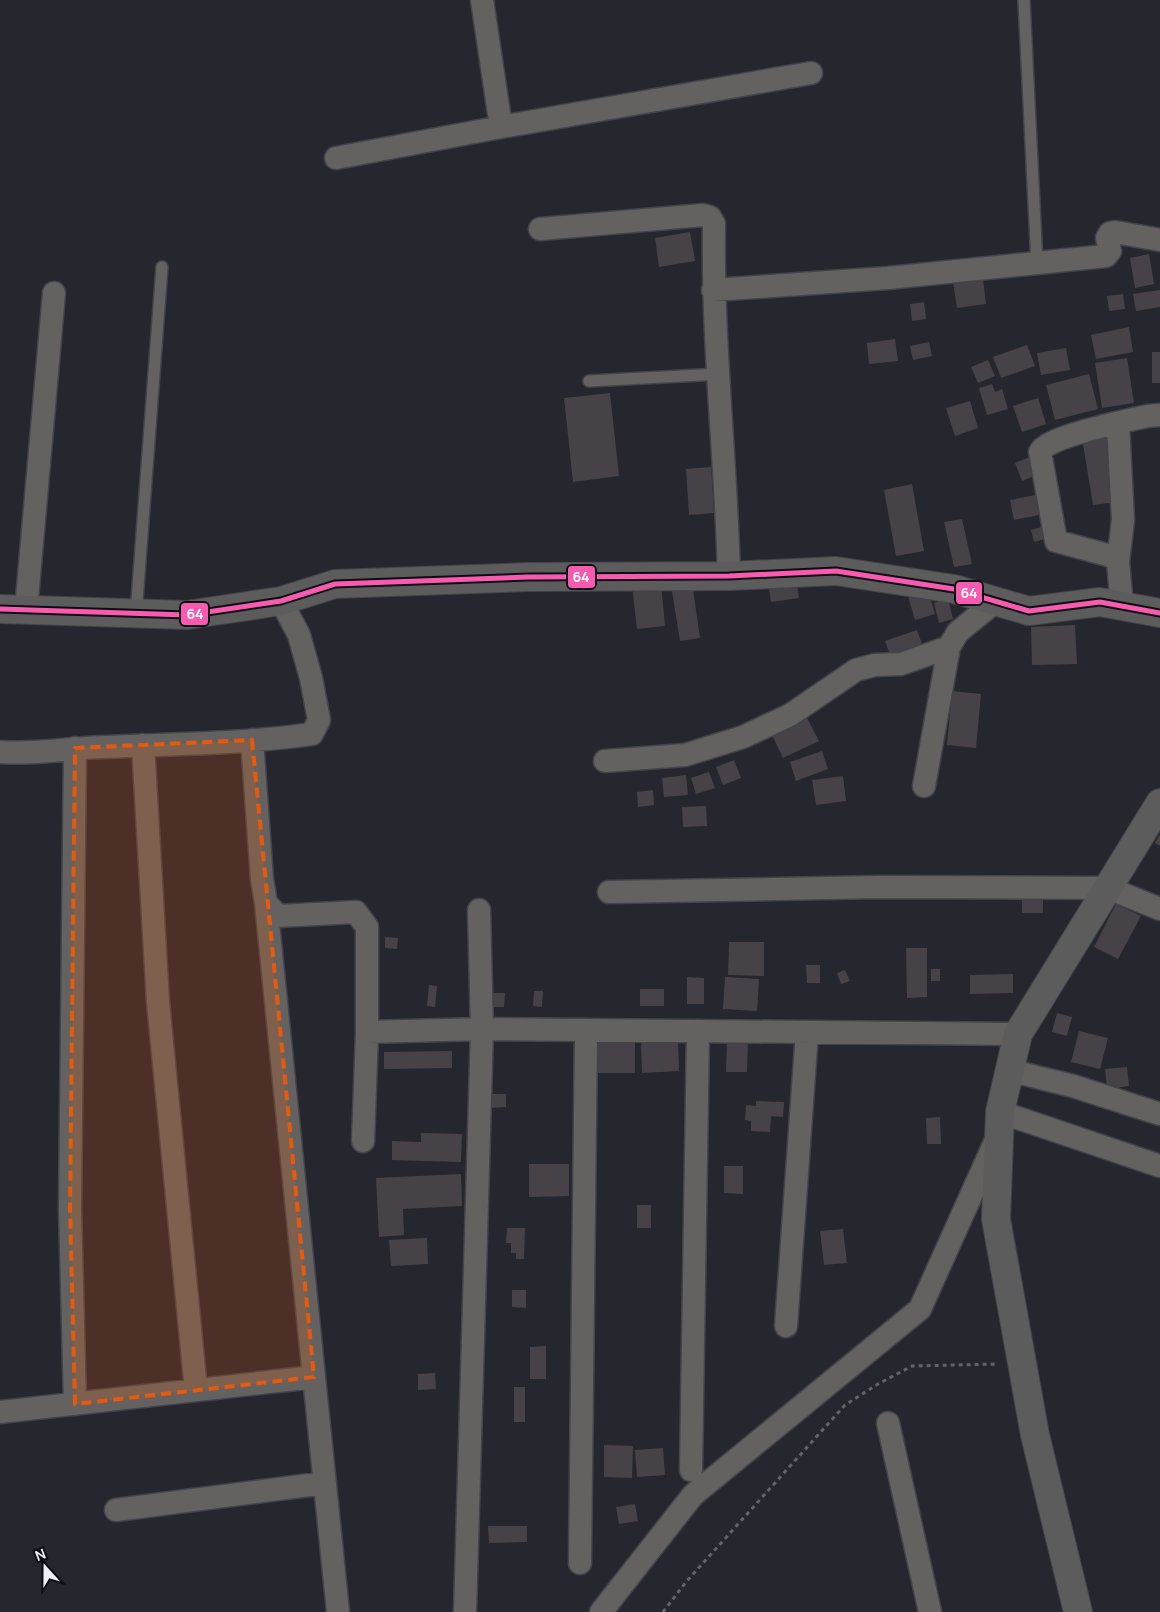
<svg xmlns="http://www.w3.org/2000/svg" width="1160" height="1612" font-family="Manrope,sans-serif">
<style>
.building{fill:#464248}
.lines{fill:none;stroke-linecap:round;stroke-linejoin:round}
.lane-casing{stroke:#43434b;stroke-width:14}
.street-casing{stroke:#43434b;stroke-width:25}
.secondary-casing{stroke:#43434b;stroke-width:30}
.path{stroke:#646366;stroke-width:3;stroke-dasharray:4 4;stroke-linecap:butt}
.lane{stroke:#646261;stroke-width:11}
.street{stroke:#646261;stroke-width:22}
.secondary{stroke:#5d5c5d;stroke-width:28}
.bus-1-casing{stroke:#0c0c14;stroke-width:9}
.bus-1{stroke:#f75aaf;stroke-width:5}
.marked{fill:#e8590c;fill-opacity:0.2;stroke:#e8590c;stroke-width:4;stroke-dasharray:10 6;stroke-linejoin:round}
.line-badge{stroke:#0c0c14;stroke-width:2}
.badge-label{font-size:14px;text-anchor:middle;font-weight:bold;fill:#fff}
</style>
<rect width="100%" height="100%" fill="#26262f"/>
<!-- building -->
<path class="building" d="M 690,232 L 695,261 L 659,267 L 655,238 Z
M 1149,254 L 1154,284 L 1135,288 L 1130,258 Z
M 982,271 L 986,304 L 957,308 L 952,275 Z
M 1160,290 L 1160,307 L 1136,311 L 1133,294 Z
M 1123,294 L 1125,309 L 1109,311 L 1107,296 Z
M 924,302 L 926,319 L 912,321 L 910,304 Z
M 1129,327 L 1133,352 L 1096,359 L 1091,335 Z
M 895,339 L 898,361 L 869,364 L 867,343 Z
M 929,342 L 932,356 L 913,360 L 910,346 Z
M 1027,345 L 1035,366 L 1001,378 L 993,357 Z
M 1066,348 L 1070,370 L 1041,375 L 1037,353 Z
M 1152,352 L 1160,352 L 1160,383 L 1152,383 Z
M 1127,358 L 1134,403 L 1102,408 L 1095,363 Z
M 988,360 L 995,376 L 978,383 L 971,367 Z
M 1089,374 L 1098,409 L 1055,420 L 1046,385 Z
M 992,384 L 995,392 L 1002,389 L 1008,409 L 987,415 L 979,388 Z
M 610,393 L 619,476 L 573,482 L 564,398 Z
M 1038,398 L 1046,424 L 1022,432 L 1013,406 Z
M 970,401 L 978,428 L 955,436 L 946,408 Z
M 1110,434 L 1117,502 L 1093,505 L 1082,438 Z
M 1035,455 L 1042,473 L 1022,481 L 1015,463 Z
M 711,467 L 714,513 L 689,515 L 686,469 Z
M 912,484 L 924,551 L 896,556 L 884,490 Z
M 1041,494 L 1045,514 L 1014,520 L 1010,500 Z
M 962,519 L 972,564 L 954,567 L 944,522 Z
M 1045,526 L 1048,538 L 1034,542 L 1031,530 Z
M 796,578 L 799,598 L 771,602 L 768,582 Z
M 692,582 L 700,638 L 680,641 L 671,585 Z
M 661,583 L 665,626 L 637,629 L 632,586 Z
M 928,590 L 935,614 L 915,620 L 908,596 Z
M 948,599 L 953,619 L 939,623 L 934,603 Z
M 1075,625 L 1077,664 L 1032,665 L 1031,627 Z
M 917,630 L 923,647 L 891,658 L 885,641 Z
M 952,691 L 981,694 L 976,748 L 947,745 Z
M 807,718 L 819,741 L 783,758 L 772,735 Z
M 822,751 L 828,769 L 796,781 L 790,762 Z
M 734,760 L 741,778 L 723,785 L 716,767 Z
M 709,772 L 715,788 L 696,794 L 691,778 Z
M 686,775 L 688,795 L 664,797 L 662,778 Z
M 843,776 L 846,801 L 816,805 L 812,780 Z
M 653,790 L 654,805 L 638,807 L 637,792 Z
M 706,806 L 707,826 L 683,827 L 682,807 Z
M 1160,834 L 1160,846 L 1155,843 Z
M 1022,890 L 1043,890 L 1043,913 L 1022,913 Z
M 1116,904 L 1141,916 L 1118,959 L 1094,947 Z
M 385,937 L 398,938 L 397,949 L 385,948 Z
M 729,942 L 764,942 L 764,976 L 728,975 Z
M 906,948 L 927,948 L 927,997 L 907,998 Z
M 806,965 L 820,965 L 820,983 L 807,983 Z
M 931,969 L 940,969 L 940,981 L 931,981 Z
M 845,970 L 850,981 L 841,984 L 837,973 Z
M 1013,974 L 1013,993 L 970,994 L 970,975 Z
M 687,977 L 704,978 L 704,1004 L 687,1004 Z
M 725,977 L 759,979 L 757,1011 L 723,1009 Z
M 429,985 L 437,986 L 435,1007 L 427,1006 Z
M 640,989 L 664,989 L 664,1006 L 640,1006 Z
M 534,991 L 543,991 L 542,1007 L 533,1006 Z
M 492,993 L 505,993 L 504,1007 L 492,1007 Z
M 1057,1013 L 1072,1017 L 1067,1036 L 1052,1032 Z
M 1079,1031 L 1108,1038 L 1100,1069 L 1071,1062 Z
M 598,1039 L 635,1039 L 635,1073 L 598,1073 Z
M 678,1041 L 679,1071 L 642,1073 L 641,1043 Z
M 727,1041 L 748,1042 L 747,1072 L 726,1072 Z
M 452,1051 L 452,1068 L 384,1069 L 384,1052 Z
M 1127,1067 L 1129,1086 L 1107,1089 L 1105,1069 Z
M 489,1094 L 506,1094 L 506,1107 L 489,1108 Z
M 756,1101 L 784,1102 L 783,1117 L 771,1116 L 770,1132 L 751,1131 L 751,1121 L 745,1120 L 746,1105 L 756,1106 Z
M 940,1117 L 941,1144 L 927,1144 L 926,1118 Z
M 421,1133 L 462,1134 L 461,1162 L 392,1160 L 392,1141 L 421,1142 Z
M 529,1164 L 569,1164 L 569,1196 L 529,1197 Z
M 724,1166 L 743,1166 L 743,1194 L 724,1193 Z
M 461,1174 L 462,1206 L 403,1209 L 404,1235 L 379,1237 L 376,1178 Z
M 637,1205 L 651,1205 L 651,1228 L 637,1228 Z
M 507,1228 L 525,1228 L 524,1259 L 516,1259 L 516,1253 L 511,1253 L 511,1243 L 506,1243 Z
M 843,1229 L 847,1263 L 824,1265 L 820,1231 Z
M 427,1238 L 428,1264 L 391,1266 L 389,1240 Z
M 512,1290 L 526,1290 L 526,1308 L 512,1307 Z
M 546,1346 L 546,1379 L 530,1379 L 530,1347 Z
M 435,1373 L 436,1389 L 418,1390 L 418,1374 Z
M 514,1387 L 525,1387 L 525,1422 L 514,1422 Z
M 604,1445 L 633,1446 L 632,1478 L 604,1477 Z
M 663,1448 L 665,1475 L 637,1477 L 635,1450 Z
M 635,1504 L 638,1521 L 619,1524 L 616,1507 Z
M 488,1526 L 527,1526 L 527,1542 L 489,1543 Z"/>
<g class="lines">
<!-- lane casing -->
<g class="lane-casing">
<path id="lane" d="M 1024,1 L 1037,264
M 589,381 L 719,374
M 136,614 L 162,267"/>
</g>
<!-- street casing -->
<g class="street-casing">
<path id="street" d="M 501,127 L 811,73
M 336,158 L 501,127 L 482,0
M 540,229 L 703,215 L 710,217 L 714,224 C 712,341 726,459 729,576
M 713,290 L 888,278 L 1106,256 L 1110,251 L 1107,238 L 1110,233 L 1115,232 L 1160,240
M 1118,562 L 1123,520 L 1118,424
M 1122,606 L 1118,562 L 1111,556 L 1056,541 L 1040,452 C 1045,437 1130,420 1148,416 L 1160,415
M 26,610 L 54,293
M 252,740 L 262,879 L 266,903 L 278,916 L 356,912 L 367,927 L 367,1032 L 363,1141
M 143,745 L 158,1002 L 196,1390
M 75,748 L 70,1208 L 75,1404
M 0,752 C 34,755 69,748 103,747 C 172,744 243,744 312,734 L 319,720 L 311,678 L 299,635 L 281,601
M 605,761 L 685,755 L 743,737 L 790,715 L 856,670 L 875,665 L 901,664 L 949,647 L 958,632 L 996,601
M 924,786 L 949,647
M 609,892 L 880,887 L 1108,888 L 1160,909
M 367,1032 L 482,1029 L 1018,1034
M 1008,1070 L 1073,1086 L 1160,1114
M 1000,1112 L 1160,1166
M 786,1326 L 807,1032
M 314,1377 L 338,1612
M 0,1412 L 314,1377 L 266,903
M 888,1423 L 930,1612
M 691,1470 L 698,1031
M 116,1510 L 325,1483
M 580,1563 L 586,1030
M 465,1612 L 482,1029 L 479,910
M 601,1612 L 693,1495 L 920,1309 L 996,1140"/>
</g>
<!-- secondary casing -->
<g class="secondary-casing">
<path id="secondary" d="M 0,609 L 187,615 L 281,601 L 335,584 L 528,577 L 729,576 L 836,571 L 954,589 L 1029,611 L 1100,602 L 1160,613
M 1078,1612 L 1035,1435 L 996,1219 L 1000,1112 L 1018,1034 L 1160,803"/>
</g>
<!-- path -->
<path class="path" d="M 663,1612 L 686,1582 L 845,1405 L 878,1384 L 912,1366 L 998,1364"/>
<!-- lane -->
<use href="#lane" class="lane"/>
<!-- street -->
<use href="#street" class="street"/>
<!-- secondary -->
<use href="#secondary" class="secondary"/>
<!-- bus-1 casing -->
<g class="bus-1-casing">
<path id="bus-1" d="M 0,609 L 187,615 L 281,601 L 335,584 L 528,577 L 729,576 L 836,571 L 954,589 L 1029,611 L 1100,602 L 1160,613"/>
</g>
<!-- bus-1 -->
<use href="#bus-1" class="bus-1"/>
</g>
<!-- marked area -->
<path class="marked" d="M 252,740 L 314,1377 L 75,1404 L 70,1208 L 75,748 Z"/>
<g class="line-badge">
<rect x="567" y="565" width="29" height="24" rx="5" fill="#f75aaf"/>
<rect x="955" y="581" width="28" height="24" rx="5" fill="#f75aaf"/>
<rect x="180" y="602" width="29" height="24" rx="5" fill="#f75aaf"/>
</g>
<g class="badge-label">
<text x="581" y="582">64</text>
<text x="969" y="598">64</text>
<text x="195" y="619">64</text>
</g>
<!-- north arrow -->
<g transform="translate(45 1567) rotate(339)" stroke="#0c0c14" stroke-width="4" paint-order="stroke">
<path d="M0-4L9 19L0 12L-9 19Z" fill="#f0f0fd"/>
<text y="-8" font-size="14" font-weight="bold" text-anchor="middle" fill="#f0f0fd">N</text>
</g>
</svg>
